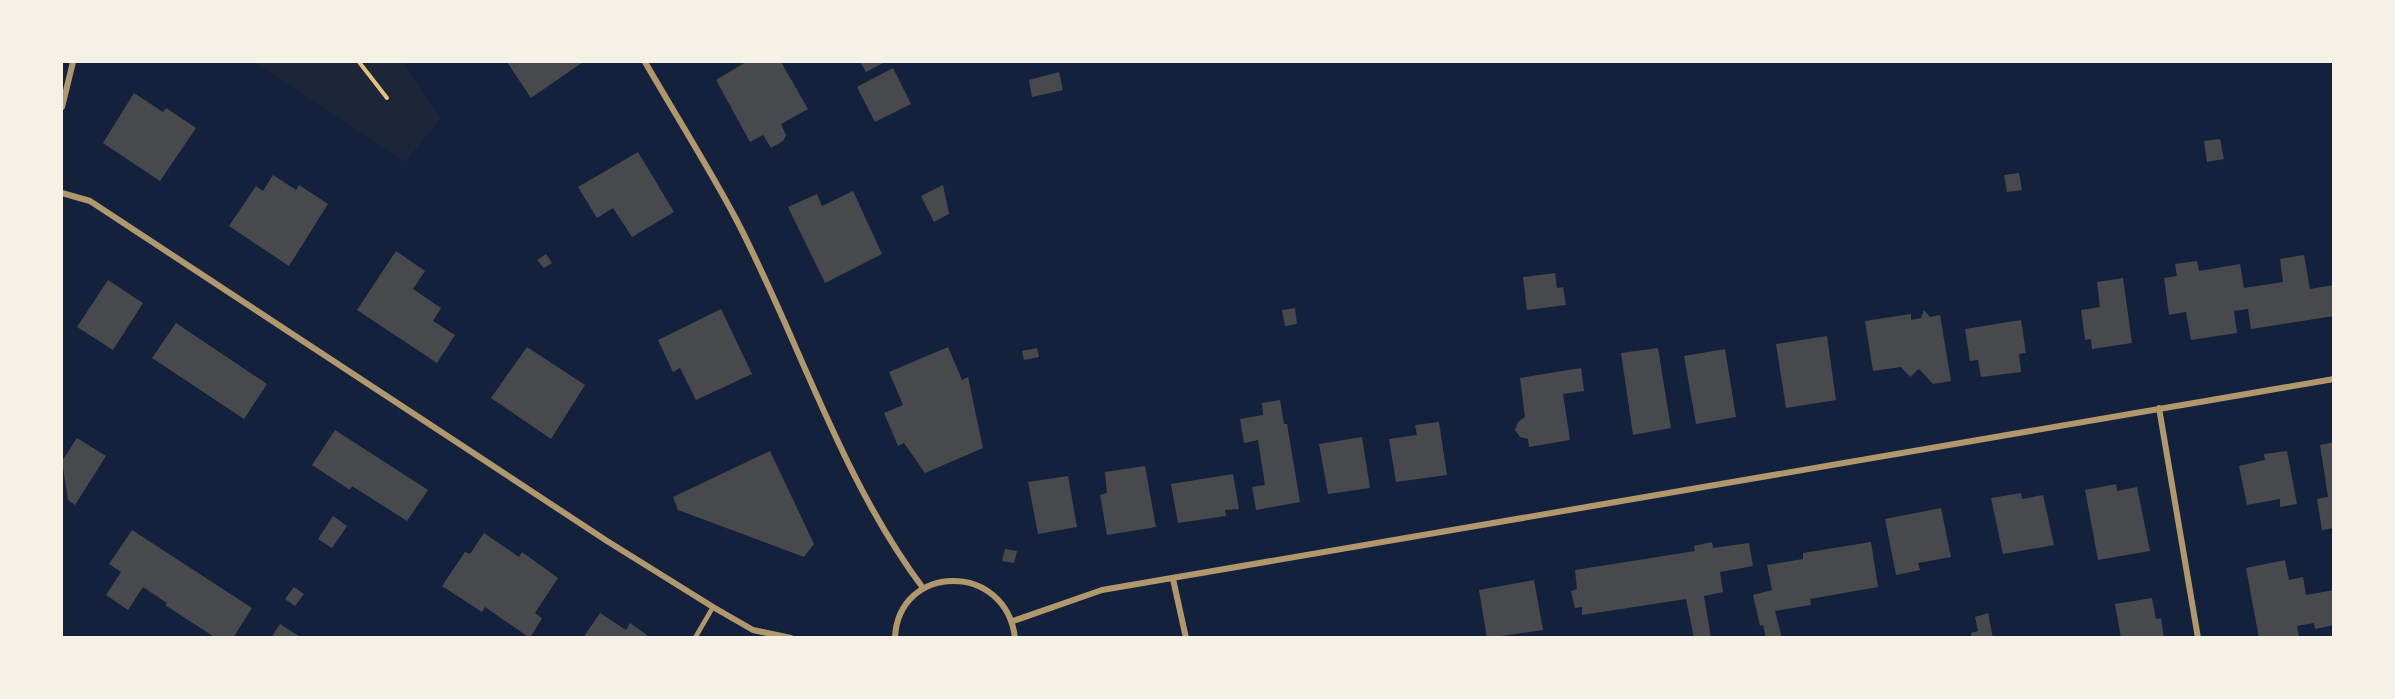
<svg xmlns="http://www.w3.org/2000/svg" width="2395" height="699" font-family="'Noto Sans',sans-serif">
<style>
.green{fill:#1d2539}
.building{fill:#48494c}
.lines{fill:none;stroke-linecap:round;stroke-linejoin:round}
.path{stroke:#e5c07b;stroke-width:4}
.service{stroke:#b1986c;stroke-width:4.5}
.minor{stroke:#b1986c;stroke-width:6}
</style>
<rect width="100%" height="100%" fill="#14213d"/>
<!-- green -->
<path class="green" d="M 254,62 L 403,62 L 441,118 L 405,162 Z"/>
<!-- building -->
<path class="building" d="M 507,62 L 583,62 L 531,98 Z
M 746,62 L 781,62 L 808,109 L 781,124 L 786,135 L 783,141 L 771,148 L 763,135 L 750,142 L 716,80 Z
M 860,62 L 885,62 L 866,72 Z
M 893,68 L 911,104 L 875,122 L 857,87 Z
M 1059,72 L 1063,90 L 1032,97 L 1029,80 Z
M 134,93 L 163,112 L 166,108 L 196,128 L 160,181 L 103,143 Z
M 2220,139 L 2224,159 L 2207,162 L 2204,141 Z
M 638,152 L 674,212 L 632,237 L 613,208 L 597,218 L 578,187 Z
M 2019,173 L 2022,190 L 2007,192 L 2004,175 Z
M 273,175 L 296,190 L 299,185 L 328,204 L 289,266 L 229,226 L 256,186 L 263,191 Z
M 943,185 L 949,214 L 934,222 L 921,196 Z
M 853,191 L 882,254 L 825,283 L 788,207 L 817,194 L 822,206 Z
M 396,251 L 425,271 L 413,289 L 441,308 L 433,321 L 455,335 L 437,363 L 357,310 Z
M 546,254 L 552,263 L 544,268 L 537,260 Z
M 2304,255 L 2310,289 L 2334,285 L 2334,316 L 2251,329 L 2248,309 L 2234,311 L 2237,333 L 2191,340 L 2186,312 L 2169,315 L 2164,278 L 2177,276 L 2175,264 L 2197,261 L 2199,271 L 2240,264 L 2244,288 L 2283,282 L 2280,259 Z
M 1555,273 L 1557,288 L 1563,287 L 1566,305 L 1527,310 L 1523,277 Z
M 2123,278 L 2132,343 L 2092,349 L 2091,339 L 2085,340 L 2081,310 L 2100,307 L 2097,282 Z
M 108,280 L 143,303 L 113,350 L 77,327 Z
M 1295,308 L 1297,324 L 1285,326 L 1282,310 Z
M 721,309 L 752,374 L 696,400 L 680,368 L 673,372 L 658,340 Z
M 1924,310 L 1930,317 L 1940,315 L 1951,381 L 1933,384 L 1919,369 L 1910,377 L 1901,367 L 1873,371 L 1865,321 L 1911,314 L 1911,320 L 1921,318 Z
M 2021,320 L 2026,353 L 2019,354 L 2021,372 L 1981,377 L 1978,360 L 1970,361 L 1965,329 Z
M 176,323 L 267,384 L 244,419 L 152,358 Z
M 1827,336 L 1836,400 L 1786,408 L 1776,344 Z
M 527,347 L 585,385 L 551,439 L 491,398 Z
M 948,347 L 962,380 L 968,377 L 983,448 L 925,473 L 904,443 L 898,446 L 884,413 L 903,405 L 889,372 Z
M 1037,348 L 1039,357 L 1024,360 L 1022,351 Z
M 1658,348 L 1671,428 L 1633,435 L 1621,353 Z
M 1725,349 L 1736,417 L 1696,424 L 1684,356 Z
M 1581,368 L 1584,391 L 1563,394 L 1570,440 L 1529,447 L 1528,439 L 1520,437 L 1515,430 L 1518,422 L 1525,417 L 1520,378 Z
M 1280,400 L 1284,424 L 1287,424 L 1300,502 L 1256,510 L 1252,487 L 1265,485 L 1258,440 L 1244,443 L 1240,419 L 1263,415 L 1262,403 Z
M 1439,422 L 1447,475 L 1396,482 L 1389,439 L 1417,435 L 1415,425 Z
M 335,430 L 428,490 L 407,521 L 352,486 L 350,490 L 312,465 Z
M 1362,437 L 1370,488 L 1328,494 L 1319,444 Z
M 77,438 L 106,456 L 75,505 L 68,500 L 62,461 Z
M 2334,442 L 2334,528 L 2322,530 L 2317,499 L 2328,497 L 2320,445 Z
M 770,451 L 814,544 L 804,557 L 678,510 L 673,497 Z
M 2287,451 L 2297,504 L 2280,507 L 2280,499 L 2247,505 L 2239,466 L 2265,460 L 2264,454 Z
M 1145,466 L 1156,527 L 1107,535 L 1100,495 L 1107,493 L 1105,472 Z
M 1233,474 L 1239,509 L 1225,510 L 1226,516 L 1178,523 L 1171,484 Z
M 1068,476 L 1077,527 L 1038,534 L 1028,482 Z
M 2116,484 L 2117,491 L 2137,487 L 2150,551 L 2098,560 L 2085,490 Z
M 2021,493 L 2022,499 L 2043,495 L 2054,545 L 2003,554 L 1991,498 Z
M 1941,508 L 1951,557 L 1918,563 L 1920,570 L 1896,575 L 1885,519 Z
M 333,516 L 347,526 L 332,548 L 318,539 Z
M 132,530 L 252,608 L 233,638 L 216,638 L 165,605 L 167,603 L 143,587 L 128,610 L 106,595 L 121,572 L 109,564 Z
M 484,533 L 519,557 L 522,552 L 558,578 L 535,613 L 542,618 L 530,638 L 485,607 L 482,612 L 442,586 L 465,552 L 470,554 Z
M 1712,542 L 1713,548 L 1749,543 L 1753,566 L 1720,572 L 1723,592 L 1704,596 L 1711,638 L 1694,638 L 1686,599 L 1582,615 L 1582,607 L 1575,608 L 1571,591 L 1577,589 L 1575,570 L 1695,551 L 1694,546 Z
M 1871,542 L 1878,587 L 1810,599 L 1811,605 L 1775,611 L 1782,638 L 1766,638 L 1763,625 L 1760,626 L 1753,595 L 1772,590 L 1767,565 L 1803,559 L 1803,553 Z
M 1005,549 L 1017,551 L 1014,563 L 1002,561 Z
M 2285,560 L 2289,580 L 2303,577 L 2306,595 L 2334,590 L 2334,625 L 2315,629 L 2314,623 L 2297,626 L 2299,637 L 2295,638 L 2259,638 L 2246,568 Z
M 1534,580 L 1543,630 L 1487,638 L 1479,590 Z
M 294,587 L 304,594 L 295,606 L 285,599 Z
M 2152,598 L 2156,619 L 2161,618 L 2164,638 L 2121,638 L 2115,604 Z
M 600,613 L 626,630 L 630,623 L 651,638 L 583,638 Z
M 1988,613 L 1993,638 L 1972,638 L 1971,633 L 1978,631 L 1975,617 Z
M 280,624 L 302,638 L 271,638 Z"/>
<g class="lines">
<!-- path -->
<path class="path" d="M 359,62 L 387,98"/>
<!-- service -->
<path class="service" d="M 695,638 L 713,607"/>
<!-- minor -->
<path class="minor" d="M 645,62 C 675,114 708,166 736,219 C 799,340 841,479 923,588
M 62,107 L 73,62
M 62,193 L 90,201 L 607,541 L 713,607 L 753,630 L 791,638
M 2159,408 L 2198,638
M 1173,579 L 1186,638
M 1013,621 L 1102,590 L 2334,379
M 895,638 C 898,563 1006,561 1015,638"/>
</g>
<!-- border -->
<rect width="2395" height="699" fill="none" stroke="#f6f1e7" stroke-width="126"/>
</svg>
